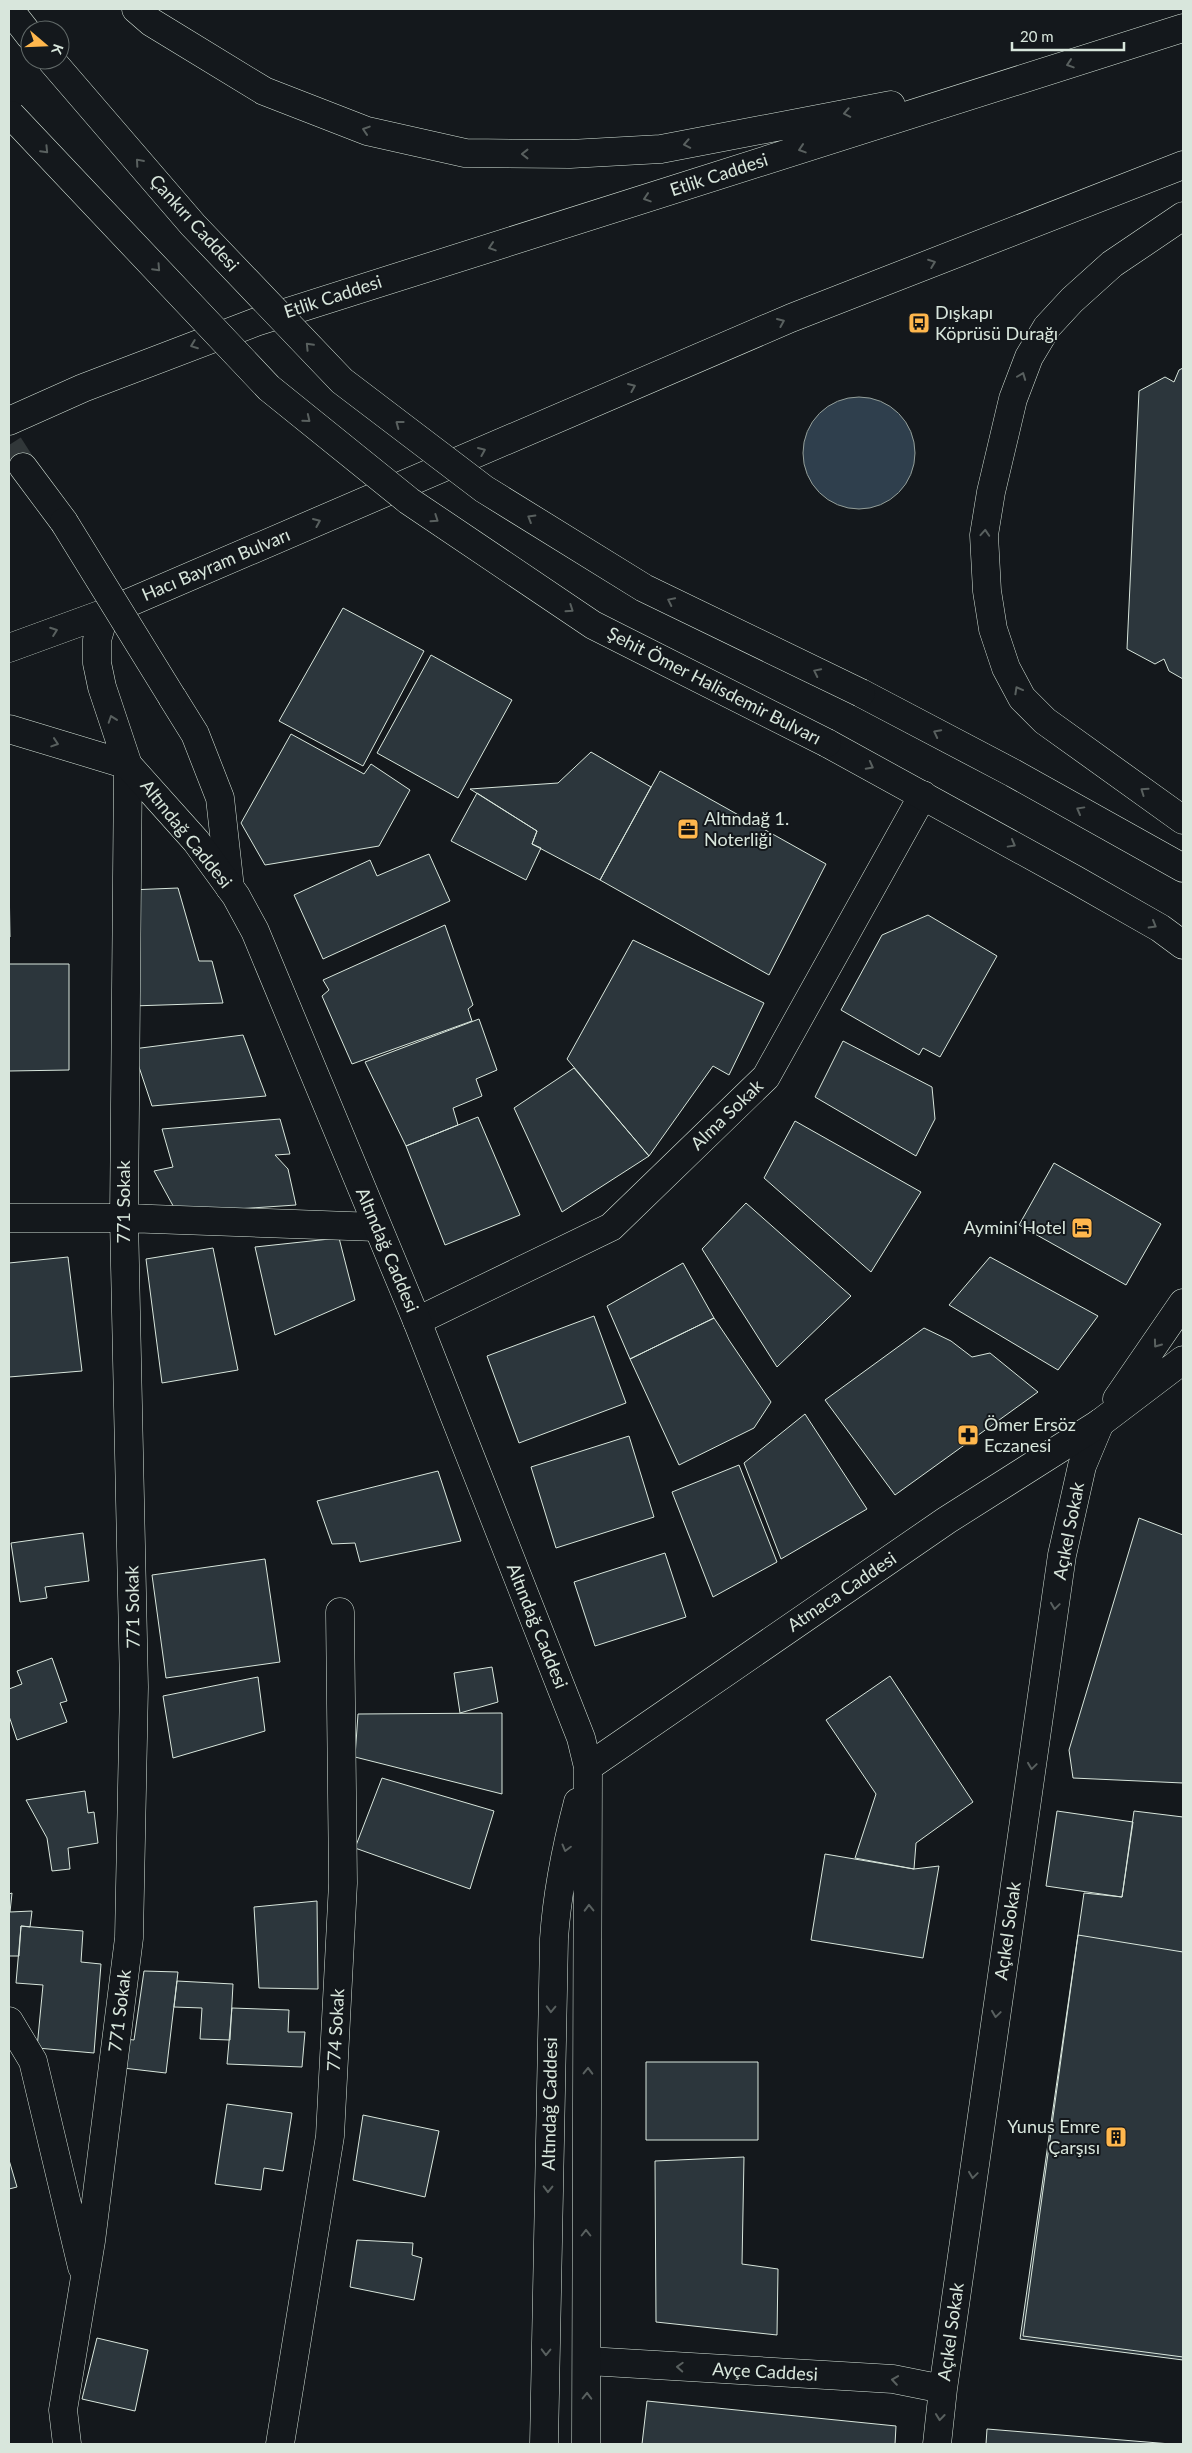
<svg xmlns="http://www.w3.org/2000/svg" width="1192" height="2453" font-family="Lato,sans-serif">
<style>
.water{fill:#2f3f4d;stroke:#939e99}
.building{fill:#2c363c;stroke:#d8e6dc}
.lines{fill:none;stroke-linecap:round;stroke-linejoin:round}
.minor-tunnel{stroke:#313739;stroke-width:28;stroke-dasharray:28 14;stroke-linecap:butt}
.minor-casing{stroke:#d8e6dc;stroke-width:29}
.major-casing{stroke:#d8e6dc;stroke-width:29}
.minor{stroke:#14181c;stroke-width:28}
.major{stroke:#14181c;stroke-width:28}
.minor-bridge-casing{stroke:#d8e6dc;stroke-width:29;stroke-linecap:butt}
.major-bridge-casing{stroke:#d8e6dc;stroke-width:29;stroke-linecap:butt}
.minor-bridge{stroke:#14181c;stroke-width:28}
.major-bridge{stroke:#14181c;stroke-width:28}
.oneway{stroke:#59605f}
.labels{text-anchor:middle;stroke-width:4;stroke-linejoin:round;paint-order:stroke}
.street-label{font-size:18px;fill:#d8e6dc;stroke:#14181c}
.poi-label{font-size:18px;fill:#d8e6dc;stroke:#14181c;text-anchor:start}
</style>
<rect width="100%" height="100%" fill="#14181c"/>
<!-- water -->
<path class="water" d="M803 453a56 56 0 1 1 112 0a56 56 0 1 1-112 0Z"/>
<!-- building -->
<path class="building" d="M 1183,368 L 1183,679 L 1169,671 L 1164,659 L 1155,664 L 1127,649 L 1139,391 L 1165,377 L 1174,382 L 1179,370 Z
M 343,608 L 424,651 L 363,766 L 279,721 Z
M 431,655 L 512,700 L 458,798 L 377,753 Z
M 291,734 L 364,774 L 371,764 L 410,790 L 379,846 L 265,865 L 241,823 Z
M 591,752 L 651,787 L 600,880 L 532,844 L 537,831 L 470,789 L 558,783 Z
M 660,771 L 826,864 L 769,975 L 600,880 Z
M 477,793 L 537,831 L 532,844 L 541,848 L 526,880 L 451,841 Z
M 429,854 L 450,901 L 323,959 L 294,895 L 370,860 L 377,876 Z
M 9,877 L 10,937 L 9,937 Z
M 178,888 L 199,961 L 212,961 L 223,1003 L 132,1006 L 129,890 Z
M 928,915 L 997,956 L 940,1057 L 923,1048 L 919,1055 L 841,1010 L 882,935 Z
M 445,925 L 473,1005 L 468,1009 L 472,1021 L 352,1064 L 322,996 L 329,990 L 323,980 Z
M 633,940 L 764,1003 L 729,1075 L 713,1066 L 649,1156 L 567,1059 Z
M 9,964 L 69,964 L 69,1070 L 9,1071 Z
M 479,1019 L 497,1070 L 476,1079 L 482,1096 L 453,1108 L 458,1125 L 406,1146 L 365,1062 Z
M 243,1035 L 266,1096 L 152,1106 L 133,1049 Z
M 843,1041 L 932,1087 L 935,1119 L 916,1156 L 815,1097 Z
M 574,1068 L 649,1156 L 562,1212 L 514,1108 Z
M 478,1117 L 520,1215 L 445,1245 L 406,1146 Z
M 280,1119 L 290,1154 L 275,1155 L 288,1169 L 296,1205 L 177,1213 L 154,1171 L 173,1167 L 162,1129 Z
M 795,1121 L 921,1192 L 871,1272 L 764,1178 Z
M 1054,1163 L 1161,1224 L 1126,1285 L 1019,1225 Z
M 746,1203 L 851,1296 L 777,1367 L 702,1249 Z
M 339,1238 L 355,1300 L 275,1335 L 255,1247 Z
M 213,1248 L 238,1370 L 162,1383 L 146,1259 Z
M 68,1257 L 82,1371 L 9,1377 L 9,1263 Z
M 990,1257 L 1098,1316 L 1058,1370 L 949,1305 Z
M 683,1263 L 714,1318 L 630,1359 L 607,1306 Z
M 594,1316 L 626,1403 L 519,1443 L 487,1356 Z
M 714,1318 L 771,1402 L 754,1428 L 679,1465 L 630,1359 Z
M 924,1328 L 951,1341 L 972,1357 L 990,1353 L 1038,1392 L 895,1495 L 825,1400 Z
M 805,1414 L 867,1509 L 781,1559 L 744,1463 Z
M 629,1436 L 654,1517 L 556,1548 L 531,1467 Z
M 739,1465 L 777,1562 L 713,1597 L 672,1492 Z
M 438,1471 L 461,1541 L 360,1562 L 355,1543 L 332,1544 L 317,1501 Z
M 1139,1518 L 1183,1535 L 1183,1783 L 1073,1778 L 1069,1750 Z
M 83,1533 L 89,1581 L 45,1587 L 47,1598 L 20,1602 L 11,1543 Z
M 665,1553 L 686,1617 L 595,1646 L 574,1582 Z
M 265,1559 L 280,1662 L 166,1678 L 152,1575 Z
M 52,1658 L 67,1701 L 60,1703 L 67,1722 L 17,1740 L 9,1716 L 9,1689 L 22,1684 L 17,1671 Z
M 492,1667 L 498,1702 L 460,1713 L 454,1673 Z
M 890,1676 L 973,1802 L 916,1843 L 914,1869 L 855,1858 L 876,1794 L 826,1720 Z
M 258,1677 L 265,1731 L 173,1758 L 163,1696 Z
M 502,1713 L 502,1794 L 355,1757 L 358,1714 Z
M 382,1778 L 494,1811 L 470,1889 L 355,1848 Z
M 85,1791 L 88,1813 L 94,1812 L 98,1843 L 68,1848 L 70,1869 L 52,1871 L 47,1838 L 26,1800 Z
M 1057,1811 L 1133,1822 L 1122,1897 L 1046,1886 Z
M 1134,1811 L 1183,1817 L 1183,2360 L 1020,2339 L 1084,1893 L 1122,1897 Z
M 825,1854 L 914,1869 L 939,1866 L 923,1958 L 811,1940 Z
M 12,1893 L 10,1912 L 32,1911 L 30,1927 L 21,1926 L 19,1956 L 9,1956 L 9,1894 Z
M 317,1901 L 318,1989 L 259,1988 L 254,1907 Z
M 21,1926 L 83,1931 L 81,1962 L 101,1964 L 94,2053 L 37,2048 L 43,1985 L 16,1983 Z
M 1078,1935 L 1183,1952 L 1183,2357 L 1023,2336 Z
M 144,1971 L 178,1972 L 166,2073 L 123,2068 L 125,2039 L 134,2040 Z
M 177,1981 L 233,1984 L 230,2040 L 200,2039 L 202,2008 L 174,2007 Z
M 232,2008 L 289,2010 L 288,2032 L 305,2032 L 302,2067 L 227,2064 Z
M 646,2062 L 758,2062 L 758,2140 L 646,2140 Z
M 227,2104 L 292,2113 L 283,2171 L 264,2168 L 261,2190 L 215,2184 Z
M 363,2115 L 439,2131 L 425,2197 L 353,2180 Z
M 744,2157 L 742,2264 L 778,2269 L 777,2335 L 656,2322 L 655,2161 Z
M 9,2160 L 17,2187 L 9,2189 Z
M 357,2240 L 413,2243 L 412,2255 L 422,2258 L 414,2300 L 350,2287 Z
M 97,2338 L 148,2350 L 135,2411 L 82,2399 Z
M 647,2401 L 896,2426 L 895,2444 L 642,2444 Z
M 987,2429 L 1171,2444 L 986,2444 Z"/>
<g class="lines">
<!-- minor-tunnel -->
<path class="minor-tunnel" d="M 9,445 L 23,467"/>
<!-- minor casing -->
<g class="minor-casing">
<path id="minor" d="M 23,467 L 64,522
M 172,697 L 195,734 L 220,798 L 230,888
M 9,1218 L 124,1218 L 377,1227
M 417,1321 L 611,1227 L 766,1077 L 923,795
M 9,2021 L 33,2061 L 82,2267
M 588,2361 L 893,2379 L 943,2389
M 67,2444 L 63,2410 L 91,2241 L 129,1938 L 134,1687 L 124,1218 L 128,765
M 280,2444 L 330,2136 L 343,1883 L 340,1612
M 937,2444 L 943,2389 L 1062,1555 L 1082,1466 L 1100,1423"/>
</g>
<!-- major casing -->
<g class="major-casing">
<path id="major" d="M 9,9 L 30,36
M 136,9 L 151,22 L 264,91 L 367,131 L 465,153 L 570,154 L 661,149 L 891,105
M 1183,216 L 1112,264 L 1072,300 L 1047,327 L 1029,357 L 1013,399 L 991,492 L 984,535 L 987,591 L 993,629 L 1006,668 L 1022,698 L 1045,721 L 1183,820
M 9,421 L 83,388 L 256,322 L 1183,28
M 105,613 L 97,640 L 97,663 L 102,687 L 128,765 L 196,841 L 236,896 L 255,931 L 417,1321 L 581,1738 L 588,1767 L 586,2444
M 9,648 L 105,613 L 791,318 L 1183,165
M 861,693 L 1013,773 L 1183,868
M 9,729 L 128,765
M 827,743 L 1074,879 L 1160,928 L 1183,945
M 1117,1399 L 1183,1303
M 588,1767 L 947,1520 L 1100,1423 L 1183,1360
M 544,2444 L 554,1939 C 557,1892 566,1848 578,1802"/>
</g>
<!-- minor -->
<use href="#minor" class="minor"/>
<!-- major -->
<use href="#major" class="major"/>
<!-- minor-bridge casing -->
<g class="minor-bridge-casing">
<path id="minor-bridge" d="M 64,522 L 172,697"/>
</g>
<!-- major-bridge casing -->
<g class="major-bridge-casing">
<path id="major-bridge" d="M 51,60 L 193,225 L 342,381 L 484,489 L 644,588 L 861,693
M 11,115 L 269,388 L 409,501 L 593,625 L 827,743"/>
</g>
<!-- minor-bridge -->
<use href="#minor-bridge" class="minor-bridge"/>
<!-- major-bridge -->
<use href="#major-bridge" class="major-bridge"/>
</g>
<!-- one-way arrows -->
<defs><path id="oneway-chevron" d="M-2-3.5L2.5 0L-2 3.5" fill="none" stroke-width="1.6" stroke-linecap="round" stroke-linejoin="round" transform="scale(1.25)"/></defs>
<g class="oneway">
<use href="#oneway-chevron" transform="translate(1070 64) rotate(162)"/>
<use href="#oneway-chevron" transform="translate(847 113) rotate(169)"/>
<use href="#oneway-chevron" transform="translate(366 130) rotate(-162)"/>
<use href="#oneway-chevron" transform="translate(687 144) rotate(169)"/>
<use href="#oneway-chevron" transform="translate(802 149) rotate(162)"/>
<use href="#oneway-chevron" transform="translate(45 150) rotate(46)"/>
<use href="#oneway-chevron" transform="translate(525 154) rotate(-180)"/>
<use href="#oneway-chevron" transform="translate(139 162) rotate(-131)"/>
<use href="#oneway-chevron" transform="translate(647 198) rotate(162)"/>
<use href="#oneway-chevron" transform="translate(492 247) rotate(162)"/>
<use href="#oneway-chevron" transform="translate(932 263) rotate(-21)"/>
<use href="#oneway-chevron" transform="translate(157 268) rotate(47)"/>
<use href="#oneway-chevron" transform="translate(781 322) rotate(-23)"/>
<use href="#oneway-chevron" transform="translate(194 345) rotate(159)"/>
<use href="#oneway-chevron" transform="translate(309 346) rotate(-134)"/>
<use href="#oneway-chevron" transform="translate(1022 376) rotate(-69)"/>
<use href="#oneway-chevron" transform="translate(632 387) rotate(-23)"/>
<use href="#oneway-chevron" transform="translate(307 419) rotate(39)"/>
<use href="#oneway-chevron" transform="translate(399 424) rotate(-143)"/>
<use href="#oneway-chevron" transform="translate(482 451) rotate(-23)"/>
<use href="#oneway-chevron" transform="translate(531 518) rotate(-149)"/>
<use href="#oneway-chevron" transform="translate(435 519) rotate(34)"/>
<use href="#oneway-chevron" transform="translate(317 522) rotate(-23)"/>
<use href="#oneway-chevron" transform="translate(985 533) rotate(-86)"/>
<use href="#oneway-chevron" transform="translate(671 601) rotate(-154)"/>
<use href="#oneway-chevron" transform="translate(570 609) rotate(34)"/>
<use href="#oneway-chevron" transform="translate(54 631) rotate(-20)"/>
<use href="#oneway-chevron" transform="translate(817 672) rotate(-154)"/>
<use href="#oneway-chevron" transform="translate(1018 690) rotate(-119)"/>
<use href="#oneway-chevron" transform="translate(112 719) rotate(-109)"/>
<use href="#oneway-chevron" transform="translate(937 733) rotate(-153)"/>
<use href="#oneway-chevron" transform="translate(55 743) rotate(18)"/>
<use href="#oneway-chevron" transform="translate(870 766) rotate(28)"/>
<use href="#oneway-chevron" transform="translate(1144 791) rotate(-145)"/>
<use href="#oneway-chevron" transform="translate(1080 810) rotate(-151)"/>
<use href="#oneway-chevron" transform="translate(1012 844) rotate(29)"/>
<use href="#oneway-chevron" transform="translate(1153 925) rotate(30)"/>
<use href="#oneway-chevron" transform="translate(1157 1344) rotate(126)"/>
<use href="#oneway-chevron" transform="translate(1055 1606) rotate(98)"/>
<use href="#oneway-chevron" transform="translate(1032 1766) rotate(98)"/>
<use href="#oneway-chevron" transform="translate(566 1848) rotate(105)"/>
<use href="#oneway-chevron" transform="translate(589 1908) rotate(-91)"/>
<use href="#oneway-chevron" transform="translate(551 2009) rotate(92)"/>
<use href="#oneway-chevron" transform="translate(996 2014) rotate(98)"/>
<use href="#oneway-chevron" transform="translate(588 2071) rotate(-89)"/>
<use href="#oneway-chevron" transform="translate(973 2175) rotate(98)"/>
<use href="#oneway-chevron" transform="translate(548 2189) rotate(91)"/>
<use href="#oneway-chevron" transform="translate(586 2233) rotate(-90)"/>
<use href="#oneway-chevron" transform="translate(546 2352) rotate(91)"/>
<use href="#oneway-chevron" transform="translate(680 2367) rotate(-177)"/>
<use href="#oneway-chevron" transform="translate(895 2380) rotate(-172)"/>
<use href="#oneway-chevron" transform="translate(587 2396) rotate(-89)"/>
<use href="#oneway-chevron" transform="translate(940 2417) rotate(96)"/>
</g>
<!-- icons -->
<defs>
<g id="bus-square" transform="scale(1.125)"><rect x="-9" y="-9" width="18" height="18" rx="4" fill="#ffb74d" stroke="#14181c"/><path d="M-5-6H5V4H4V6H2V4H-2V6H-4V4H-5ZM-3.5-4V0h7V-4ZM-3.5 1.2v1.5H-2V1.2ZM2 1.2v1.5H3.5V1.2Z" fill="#111"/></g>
<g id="office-square" transform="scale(1.125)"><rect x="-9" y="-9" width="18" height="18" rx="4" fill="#ffb74d" stroke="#14181c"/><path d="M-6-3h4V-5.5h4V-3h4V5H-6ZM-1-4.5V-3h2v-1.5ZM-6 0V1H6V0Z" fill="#111"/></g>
<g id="hotel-square" transform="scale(1.125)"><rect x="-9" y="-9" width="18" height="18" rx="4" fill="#ffb74d" stroke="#14181c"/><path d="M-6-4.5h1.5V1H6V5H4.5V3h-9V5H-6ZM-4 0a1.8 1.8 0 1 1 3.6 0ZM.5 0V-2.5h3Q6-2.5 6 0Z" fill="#111"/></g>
<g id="pharmacy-square" transform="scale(1.125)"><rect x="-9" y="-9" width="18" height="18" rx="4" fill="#ffb74d" stroke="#14181c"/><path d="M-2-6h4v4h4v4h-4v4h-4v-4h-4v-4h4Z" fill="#111"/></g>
<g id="building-square" transform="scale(1.125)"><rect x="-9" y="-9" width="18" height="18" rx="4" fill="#ffb74d" stroke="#14181c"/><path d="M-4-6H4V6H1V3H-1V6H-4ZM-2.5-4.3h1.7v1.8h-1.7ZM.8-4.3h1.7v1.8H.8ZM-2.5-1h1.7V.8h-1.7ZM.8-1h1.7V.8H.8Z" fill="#111"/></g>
</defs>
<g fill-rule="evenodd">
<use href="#bus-square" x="919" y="323"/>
<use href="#office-square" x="688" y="829"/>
<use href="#hotel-square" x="1082" y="1228"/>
<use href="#pharmacy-square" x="968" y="1435"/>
<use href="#building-square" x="1116" y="2137"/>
</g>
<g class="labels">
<!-- street labels -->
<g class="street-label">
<text transform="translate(719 175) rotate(-18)" y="6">Etlik Caddesi</text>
<text transform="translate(194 223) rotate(48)" y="6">Çankırı Caddesi</text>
<text transform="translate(333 297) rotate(-18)" y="6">Etlik Caddesi</text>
<text transform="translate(216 565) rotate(-23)" y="6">Hacı Bayram Bulvarı</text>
<text transform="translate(714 686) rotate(27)" y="6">Şehit Ömer Halisdemir Bulvarı</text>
<text transform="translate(186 834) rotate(51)" y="6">Altındağ Caddesi</text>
<text transform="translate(727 1115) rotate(-44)" y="6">Alma Sokak</text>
<text transform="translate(124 1202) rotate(-90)" y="6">771 Sokak</text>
<text transform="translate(387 1250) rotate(67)" y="6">Altındağ Caddesi</text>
<text transform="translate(1069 1531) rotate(-79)" y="6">Açıkel Sokak</text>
<text transform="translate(842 1592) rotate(-34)" y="6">Atmaca Caddesi</text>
<text transform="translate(133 1607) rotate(-91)" y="6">771 Sokak</text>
<text transform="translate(537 1626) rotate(68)" y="6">Altındağ Caddesi</text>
<text transform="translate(1008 1931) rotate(-82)" y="6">Açıkel Sokak</text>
<text transform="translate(120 2011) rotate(-83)" y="6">771 Sokak</text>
<text transform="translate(336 2030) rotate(-87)" y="6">774 Sokak</text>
<text transform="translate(550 2104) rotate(-89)" y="6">Altındağ Caddesi</text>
<text transform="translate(951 2332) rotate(-82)" y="6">Açıkel Sokak</text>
<text transform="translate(765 2372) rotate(3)" y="6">Ayçe Caddesi</text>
</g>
<!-- poi labels -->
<g class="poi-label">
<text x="935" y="319">Dışkapı<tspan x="935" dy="21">Köprüsü Durağı</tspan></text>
<text x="704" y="825">Altındağ 1.<tspan x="704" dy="21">Noterliği</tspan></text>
<text x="1066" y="1234" text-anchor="end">Aymini Hotel</text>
<text x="984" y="1431">Ömer Ersöz<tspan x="984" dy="21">Eczanesi</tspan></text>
<text x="1100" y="2133" text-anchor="end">Yunus Emre<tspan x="1100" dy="21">Çarşısı</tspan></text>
</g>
</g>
<!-- border -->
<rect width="1192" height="2453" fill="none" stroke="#d8e6dc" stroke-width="20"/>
<!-- north arrow -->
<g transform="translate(45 45) rotate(109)"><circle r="24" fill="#14181c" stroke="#626a69"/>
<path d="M0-4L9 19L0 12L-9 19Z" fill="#ffb74d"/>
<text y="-8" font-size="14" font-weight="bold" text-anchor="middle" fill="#d8e6dc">K</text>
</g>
<!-- scale -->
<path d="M1012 42v8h112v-8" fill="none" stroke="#d8e6dc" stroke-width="2.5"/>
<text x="1020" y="42" font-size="15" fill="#d8e6dc" stroke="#14181c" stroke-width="4" paint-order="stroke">20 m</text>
</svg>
